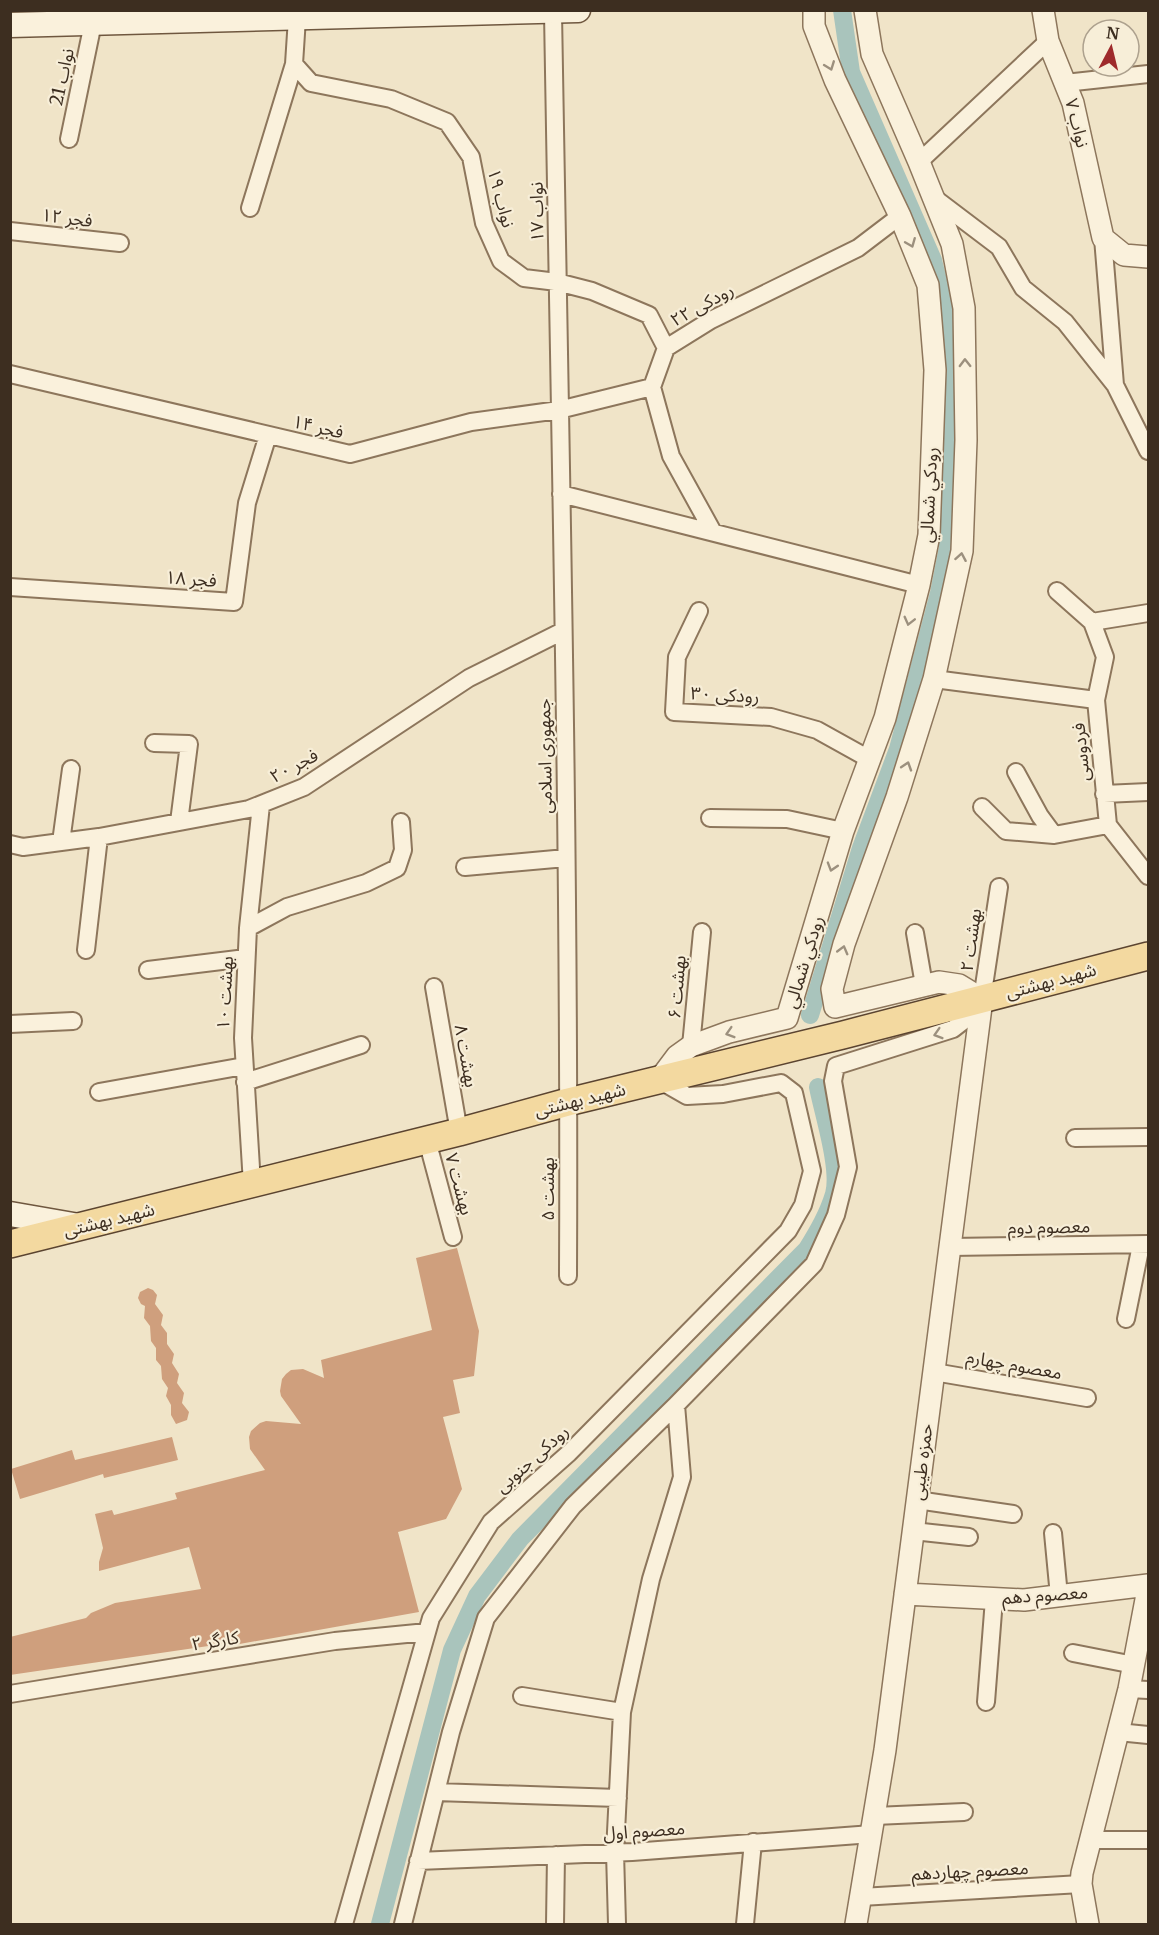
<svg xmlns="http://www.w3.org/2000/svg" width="1159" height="1935" font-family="Merriweather,'Noto Sans Arabic',serif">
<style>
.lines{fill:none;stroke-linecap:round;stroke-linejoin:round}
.canal{stroke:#a9c4bc;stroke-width:18}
.building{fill:#cf9f7d}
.minor-casing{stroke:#8d765c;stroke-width:20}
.tertiary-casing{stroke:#8d765c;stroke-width:24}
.secondary-casing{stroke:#6f573f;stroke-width:27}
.primary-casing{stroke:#5b4430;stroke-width:30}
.minor{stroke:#faf1dc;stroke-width:16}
.tertiary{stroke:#faf1dc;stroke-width:21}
.secondary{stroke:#faf1dc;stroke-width:24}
.primary{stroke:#f3d9a0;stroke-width:27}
.oneway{stroke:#9c907e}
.labels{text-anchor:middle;stroke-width:4.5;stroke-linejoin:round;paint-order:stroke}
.street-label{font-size:18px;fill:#3d2e20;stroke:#f7eed8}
</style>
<rect width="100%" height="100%" fill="#f0e4c8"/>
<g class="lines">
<!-- canal -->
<path class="canal" d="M 810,1015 L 861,848 L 898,749 L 939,593 L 948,547 L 951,365 L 944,306 L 933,260 L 851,72 L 842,10
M 380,1924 L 452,1650 L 477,1596 L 520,1539 L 807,1249 C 818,1231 828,1214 834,1194 C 841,1169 823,1113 818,1087"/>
</g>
<!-- building -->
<path class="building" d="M 457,1248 L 479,1331 L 474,1376 L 453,1380 L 460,1413 L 443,1417 L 462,1489 L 446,1519 L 398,1532 L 419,1612 L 223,1647 L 222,1644 L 10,1675 L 10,1637 L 86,1618 L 91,1613 L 115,1603 L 201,1589 L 189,1547 L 99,1571 L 99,1562 L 103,1548 L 95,1514 L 112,1510 L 114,1515 L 177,1499 L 175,1493 L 265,1470 L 250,1449 L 249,1437 L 251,1431 L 260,1423 L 266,1421 L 301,1424 L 281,1396 L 280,1391 L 282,1379 L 286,1374 L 291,1370 L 303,1369 L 324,1378 L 321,1360 L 432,1330 L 416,1258 Z
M 148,1288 L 153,1290 L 157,1295 L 155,1304 L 163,1315 L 161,1325 L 167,1333 L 167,1344 L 174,1354 L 172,1363 L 179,1374 L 177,1383 L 184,1393 L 182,1403 L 189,1412 L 187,1420 L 176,1424 L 171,1415 L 171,1405 L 166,1396 L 168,1388 L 162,1379 L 161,1366 L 156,1360 L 156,1348 L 151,1341 L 150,1326 L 144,1318 L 145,1306 L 141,1304 L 138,1298 L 140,1292 Z
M 172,1437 L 178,1460 L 104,1478 L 103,1474 L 20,1499 L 11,1469 L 72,1450 L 75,1460 Z"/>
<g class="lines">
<!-- minor casing -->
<g class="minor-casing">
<path id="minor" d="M 553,12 C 560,433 570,855 568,1276
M 297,18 L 294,64 L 311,83 L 391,99 L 447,122 L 471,157 L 484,223 L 501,261 L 524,278 L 557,282 L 592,291 L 649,315 L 666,348
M 1065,83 L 1148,74
M 69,139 L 93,23 L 90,10
M 919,162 L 1048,41
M 933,197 L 999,247 L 1023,288 L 1065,322 L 1115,385 L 1148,451
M 250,208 L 294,64
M 10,231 L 120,243
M 1103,238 L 1115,385
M 10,374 L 350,454 L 471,422 L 559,410 L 652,387
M 561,494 L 919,585
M 713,532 L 671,456 L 652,387 L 666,348 L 711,320 L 858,248 L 900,216
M 10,587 L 234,602 L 247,503 L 268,435
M 1057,591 L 1092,622 L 1105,657 L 1096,700
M 699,611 L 677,657 L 674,712 L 771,717 L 817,730 L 871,760
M 1092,622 L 1148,613
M 934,679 L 1096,700 L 1108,825 L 1148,876
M 154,743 L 189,744 L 179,822
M 1016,772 L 1040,816 L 1054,835 L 1108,825
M 1104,794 L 1148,792
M 982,807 L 1006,831 L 1054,835
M 710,818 L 787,819 L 843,831
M 61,842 L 71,769
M 10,844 L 23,847 L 99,837 L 249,809 L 304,787 L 469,678 L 563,631
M 465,867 L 566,858
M 248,928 L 287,907 L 366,883 L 397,868 L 403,850 L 401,822
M 915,933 L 924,985
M 86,950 L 99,837
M 148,970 L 246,958
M 434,987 L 459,1132
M 10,1024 L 73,1021
M 691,1046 L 702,932
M 245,1082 L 361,1045
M 99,1092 L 244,1066
M 1075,1138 L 1148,1137
M 427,1140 L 453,1237
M 252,1184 L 243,1038 L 248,928 L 261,805
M 950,1247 L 1148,1244
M 1126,1319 L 1141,1245
M 934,1372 L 1087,1398
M 917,1500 L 1013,1514
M 913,1531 L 969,1537
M 1053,1533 L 1059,1596
M 1073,1653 L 1134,1665
M 1129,1689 L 1148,1690
M 10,1694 L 335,1641 L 427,1632
M 522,1696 L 622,1712
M 986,1702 L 994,1599
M 1118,1732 L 1148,1735
M 436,1792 L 618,1798
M 875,1816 L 964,1812
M 1090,1840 L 1148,1840
M 418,1861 L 632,1852 L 872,1834
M 861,1897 L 1081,1884
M 344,1924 L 431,1618 L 491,1522 L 569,1453 L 788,1231 L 803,1205 L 812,1171 L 794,1093 L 781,1083 L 723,1094 L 687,1096 L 659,1080
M 403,1924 L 451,1732 L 486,1618 L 573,1506 L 676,1405 L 814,1264 L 836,1215 L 848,1167 L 833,1081 L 836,1066 L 953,1029 L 966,1019 L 982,999 L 999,887
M 555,1924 L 556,1855
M 617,1924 L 615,1852 L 622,1712 L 651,1579 L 682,1477 L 676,1405
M 745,1924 L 753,1842"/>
</g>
<!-- tertiary casing -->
<g class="tertiary-casing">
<path id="tertiary" d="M 1043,10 L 1048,41 L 1073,103 L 1103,238 L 1124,255 L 1148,257
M 659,1080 L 677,1056 L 691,1046 L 729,1032 L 787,1018 L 843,831 L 885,718 L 919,585 L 929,535 L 935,370 L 928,285 L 900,216 L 835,80 L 814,26 L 814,10
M 905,1594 L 1024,1600 L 1148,1585
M 856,1924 L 885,1750 L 982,999 L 959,985 L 939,982 L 835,1007 L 832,989 L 844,944 L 897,797 L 934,679 L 962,551 L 966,440 L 964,308 L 952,244 L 919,162 L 872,54 L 865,10
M 1088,1924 L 1081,1884 L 1082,1873 L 1129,1689 L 1148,1589"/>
</g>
<!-- secondary casing -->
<g class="secondary-casing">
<path id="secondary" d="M 10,25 L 578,10
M 10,1214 L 79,1226"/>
</g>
<!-- primary casing -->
<g class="primary-casing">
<path id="primary" d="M 10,1244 L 459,1132 L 568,1102 L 843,1035 L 1148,956"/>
</g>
<!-- minor -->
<use href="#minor" class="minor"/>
<!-- tertiary -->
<use href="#tertiary" class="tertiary"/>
<!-- secondary -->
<use href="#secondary" class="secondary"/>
<!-- primary -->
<use href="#primary" class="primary"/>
</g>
<!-- one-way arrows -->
<defs><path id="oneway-chevron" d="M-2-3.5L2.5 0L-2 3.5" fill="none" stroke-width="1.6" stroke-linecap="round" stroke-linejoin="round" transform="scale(1.5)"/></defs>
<g class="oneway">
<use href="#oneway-chevron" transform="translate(830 66) rotate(69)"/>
<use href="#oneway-chevron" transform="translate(911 243) rotate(68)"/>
<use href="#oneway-chevron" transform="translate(965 363) rotate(-91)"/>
<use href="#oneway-chevron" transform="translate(961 557) rotate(-80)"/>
<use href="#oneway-chevron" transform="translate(909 621) rotate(104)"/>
<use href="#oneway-chevron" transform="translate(907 766) rotate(-72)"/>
<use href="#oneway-chevron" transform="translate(832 867) rotate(107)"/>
<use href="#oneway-chevron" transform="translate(843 950) rotate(-75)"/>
<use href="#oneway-chevron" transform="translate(730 1033) rotate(163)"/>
<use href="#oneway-chevron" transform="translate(938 1034) rotate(163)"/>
</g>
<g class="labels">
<!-- street labels -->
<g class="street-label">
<text transform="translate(62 77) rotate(-78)" y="6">نواب 21</text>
<text transform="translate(1077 123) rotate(76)" y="6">نواب ۷</text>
<text transform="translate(501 198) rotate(75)" y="6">نواب ۱۹</text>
<text transform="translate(537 212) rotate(-91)" y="6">نواب ۱۷</text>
<text transform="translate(67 218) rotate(7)" y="6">فجر ۱۲</text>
<text transform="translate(702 305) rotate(-29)" y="6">رودکی ۲۲</text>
<text transform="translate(318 427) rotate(13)" y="6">فجر ۱۴</text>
<text transform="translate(929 495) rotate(-87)" y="6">رودکي شمالي</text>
<text transform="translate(191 579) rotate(4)" y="6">فجر ۱۸</text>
<text transform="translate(725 695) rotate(3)" y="6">رودکی ۳۰</text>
<text transform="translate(1081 752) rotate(-95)" y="6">فردوسی</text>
<text transform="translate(545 756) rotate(-91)" y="6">جمهوری اسلامی</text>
<text transform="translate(294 766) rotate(-28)" y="6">فجر ۲۰</text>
<text transform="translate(971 940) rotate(-82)" y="6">بهشت ۲</text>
<text transform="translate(804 962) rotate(-73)" y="6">رودکي شمالي</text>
<text transform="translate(1051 981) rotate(-15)" y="6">شهید بهشتی</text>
<text transform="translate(677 987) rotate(-85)" y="6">بهشت ۶</text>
<text transform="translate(225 993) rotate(-87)" y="6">بهشت ۱۰</text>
<text transform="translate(466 1056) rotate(80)" y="6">بهشت ۸</text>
<text transform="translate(580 1100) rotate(-14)" y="6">شهید بهشتی</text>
<text transform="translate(459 1184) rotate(75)" y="6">بهشت ۷</text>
<text transform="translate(548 1189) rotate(-90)" y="6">بهشت ۵</text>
<text transform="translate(109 1220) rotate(-14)" y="6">شهید بهشتی</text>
<text transform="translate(1049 1227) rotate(-1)" y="6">معصوم دوم</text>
<text transform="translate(1014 1365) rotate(10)" y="6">معصوم چهارم</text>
<text transform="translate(532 1459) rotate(-42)" y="6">رودکی جنوبی</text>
<text transform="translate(922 1462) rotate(-83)" y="6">حمزه طیبی</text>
<text transform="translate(1045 1595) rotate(-4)" y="6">معصوم دهم</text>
<text transform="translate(215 1641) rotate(-9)" y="6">کارگر ۲</text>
<text transform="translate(644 1831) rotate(-4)" y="6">معصوم اول</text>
<text transform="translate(970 1871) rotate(-3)" y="6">معصوم چهاردهم</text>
</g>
</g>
<!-- border -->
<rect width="1159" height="1935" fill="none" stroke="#3d2e20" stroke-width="24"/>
<!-- north arrow -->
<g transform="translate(1111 48) rotate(7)"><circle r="28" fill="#f7eed8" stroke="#ada18e" stroke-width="1.5"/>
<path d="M0-4.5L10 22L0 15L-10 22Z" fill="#9e2a2b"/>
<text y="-9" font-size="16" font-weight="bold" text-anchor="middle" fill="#3d2e20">N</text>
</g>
</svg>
